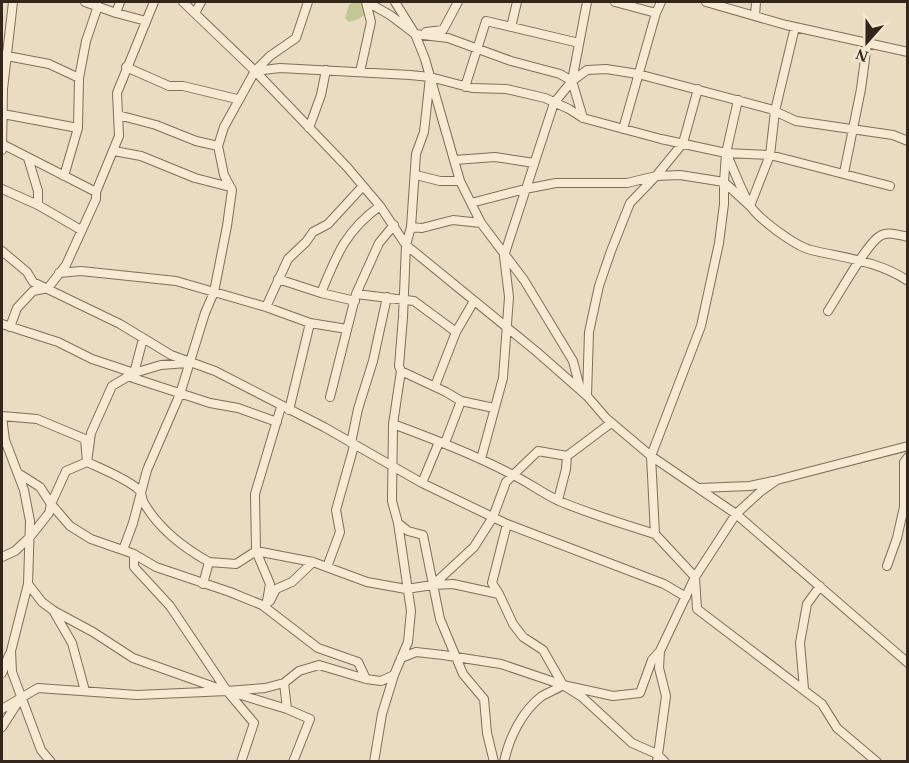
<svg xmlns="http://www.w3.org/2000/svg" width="909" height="763" font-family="'Times New Roman',serif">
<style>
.green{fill:#c3c796}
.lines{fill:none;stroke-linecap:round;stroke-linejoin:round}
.minor-casing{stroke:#826d5a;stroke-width:10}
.minor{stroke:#f6ead3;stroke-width:8}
</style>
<rect width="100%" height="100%" fill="#eadcc1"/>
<!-- green -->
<path class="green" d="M 353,2 L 371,2 L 371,10 L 359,19 L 349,22 L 345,18 L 349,5 Z"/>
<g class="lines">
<!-- minor casing -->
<g class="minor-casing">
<path id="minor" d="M 85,2 L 116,13 L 146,21
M 183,2 L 255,71 L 347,167 L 380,206 L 406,245 L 537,352 L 587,396 L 606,418 L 651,456 L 736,514 L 908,663
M 367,2 L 390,15 L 415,34 L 448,38 L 511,61 L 560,74 L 572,81
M 395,2 L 415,34 L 425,59 L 460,181 L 481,223 L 524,280 L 573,361 L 580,388
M 615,2 L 656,13
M 706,2 L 786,25 L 908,52
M 116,13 L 120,2
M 195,13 L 201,2
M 755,16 L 756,2
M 511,27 L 517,2
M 426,32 L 443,30 L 458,2
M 2,55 L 49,64 L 79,78
M 126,67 L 169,86 L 183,86 L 237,99
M 255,71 L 280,68 L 410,75 L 430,77 L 472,88 L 506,89 L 545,98 L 569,109 L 583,118 L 661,139 L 726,153 C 734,170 740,187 749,204 C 757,218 795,246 811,250 C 844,258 879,261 908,281
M 360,72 L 371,22 L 366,2
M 465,87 L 486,21 L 579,43
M 738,100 L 726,153 L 724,182 L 724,204 L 719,243 L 701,326 L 651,456 L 655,534 L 695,577 L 697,609 L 822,704 L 837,728 L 877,762
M 3,114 L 78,128
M 118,115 L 156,125 L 196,141 L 218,146
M 583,118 L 572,81 L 587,2
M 309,128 L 321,95 L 326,70
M 623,129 L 656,13 L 661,2
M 2,144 L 96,192
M 2,150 L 3,89 L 13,2
M 114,151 L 141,156 L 195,178 L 230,187
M 726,153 L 770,155 L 890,186
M 28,158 L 38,191 L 38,205 L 81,230
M 455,160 L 495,157 L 534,163
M 844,173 L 861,89 L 867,44
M 416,175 L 440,181 L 460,181
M 64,176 L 78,128 L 79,78 L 86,41 L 98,6
M 2,189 L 38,205
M 471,203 L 525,189 L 556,183 L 627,183 L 656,176 L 680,175 L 724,182 L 750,206 L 770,155 L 775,111 L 795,27
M 411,227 L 422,228 L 453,220 L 481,223
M 2,251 L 27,272 L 33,282 L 120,324 L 171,355 L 215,371 L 324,427 L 422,483 L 507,524 L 664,584 L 686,597
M 59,273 L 81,271 L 176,281 L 266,307 L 310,323 L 347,329
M 278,279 L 321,293 L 355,301
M 321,293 C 336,256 346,230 380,206
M 356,294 L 414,301 L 456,332
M 266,307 L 288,259 L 306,242 L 313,232 L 328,224 L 363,186
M 828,311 C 838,296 867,243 880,236 C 888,231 899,235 908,237
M 2,324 L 58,342 L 92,359 L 134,373 L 133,378 L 210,403 L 238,408 L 277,422
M 10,327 L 17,308 L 33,291 L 48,288 L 66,265 L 96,199 L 96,192 L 119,136 L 117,93 L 154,2
M 401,371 L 446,392 L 461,401 L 494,408
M 134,373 L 143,339
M 435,386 L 456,332 L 474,301
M 587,396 L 589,332 L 599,286 L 611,251 L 630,203 L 656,176 L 683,143 L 698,89
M 330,397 L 356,294 L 379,243 L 394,225
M 289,410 L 310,323
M 2,416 L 37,419 L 85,439 L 87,462 C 100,468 130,480 140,491 C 142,494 142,500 144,503 C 159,529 184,548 209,562
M 2,417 L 5,440 L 24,490 L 30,521 L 28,584 L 11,651 L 12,672 L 41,750 L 51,762
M 393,424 C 433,439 473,454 511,474 C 528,482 542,493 559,501 C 590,514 623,524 655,534
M 351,443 L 358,409 L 373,361 L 387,297
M 445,443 L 461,401
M 481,459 L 503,378 L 509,297 L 504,256 L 554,103 L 572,81 L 587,70 L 606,69 L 638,74 L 770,109 L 796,121 L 893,135 L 908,141
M 18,473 L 40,487 L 51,504 L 70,526 L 91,539 L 134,554 L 156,567 L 230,592 L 262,605 L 318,648 L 358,662 L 366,679
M 422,483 L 439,442
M 699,488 L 750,486 L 773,481
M 558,500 L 566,469 L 567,456
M 398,523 L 408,531 L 423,535 L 440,619 L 463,674 L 484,699 L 487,733 L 494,762
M 123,550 L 133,523 L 147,470 L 180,394 L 205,313 L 214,292 L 227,226 L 232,190 L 224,175 L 218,146 L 224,127 L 255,71 L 270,56 L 296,38 L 308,2
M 134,554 L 134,567 L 170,606 L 227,691 L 254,723 L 241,762
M 2,557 L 15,551 L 30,537 L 49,513 L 51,504 L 66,471 L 87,462 L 91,433 L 112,386 L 134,373 L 161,365 L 187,363
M 887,566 L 897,538 L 904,507 L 904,462 L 908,457
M 327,567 L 340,532 L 336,510 L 354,446
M 28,584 L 42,602 L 54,611 L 93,632 L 133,658 L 220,689
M 203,584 L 209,562 L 236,564 L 256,551 L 313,562 L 367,582 L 406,589 L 433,585 L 453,584 L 499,594 L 513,624 L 523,637 L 543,650 L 563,685 L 582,697 L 632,743 L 657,754 L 665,762
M 433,585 L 474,547 L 493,517 L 506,482 L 538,451 L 567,456 L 611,423
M 499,594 L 492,583 L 507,524
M 270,601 L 276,589 L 292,582 L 313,562
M 266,607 L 270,584 L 256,551 L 255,494 L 281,407
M 54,612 L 72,643 L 85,691
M 401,658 L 416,652 L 443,655 L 501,664 L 563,685 L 613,696 L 640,693 L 652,660 L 660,651
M 2,673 L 9,655
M 284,683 L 287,709 L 310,719 L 293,762
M 804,689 L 800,643 L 807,604 L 820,586
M 231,692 L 287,709
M 2,709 L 38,688 L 137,695 L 227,691 L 265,688 L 284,683 L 299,671 L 319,665 L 366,679 L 381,681 L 394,675
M 2,727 L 20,699
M 374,762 L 382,714 L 394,675 L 408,642 L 411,611 L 398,523 L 392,501 L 393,424 L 401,371 L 399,366 L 403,317 L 406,245 L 411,227 L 416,154 L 424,132 L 430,77
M 504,762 C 509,738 522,711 542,696 C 549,692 557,689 563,685
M 657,762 L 666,696 L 659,668 L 660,651 L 695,577 L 736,514 L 760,492 L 777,480 L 908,446"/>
</g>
<!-- minor -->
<use href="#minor" class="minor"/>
</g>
<!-- border -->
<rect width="909" height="763" fill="none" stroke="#33261d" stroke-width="6"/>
<!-- north arrow -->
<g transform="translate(867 42) rotate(201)" stroke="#f2e7cf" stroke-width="4.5" paint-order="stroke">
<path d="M0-4.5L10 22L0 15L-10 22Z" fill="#33261d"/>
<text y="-9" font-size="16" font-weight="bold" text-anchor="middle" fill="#33261d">N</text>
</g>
</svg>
